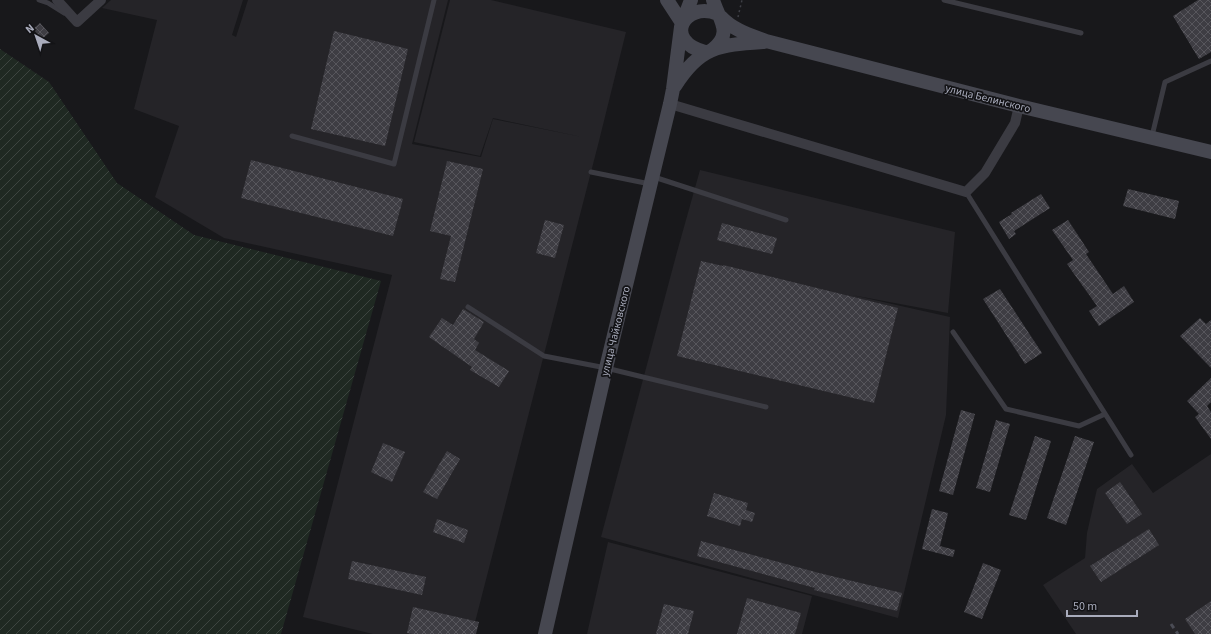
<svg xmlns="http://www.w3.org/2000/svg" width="1211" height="634" font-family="'Source Sans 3',sans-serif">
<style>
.built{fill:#252428}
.garden{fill:url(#garden-furrows)}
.building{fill:url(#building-cross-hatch)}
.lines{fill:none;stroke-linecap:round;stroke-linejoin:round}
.path{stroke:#3f4047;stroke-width:1.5;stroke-dasharray:2 3;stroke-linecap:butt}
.lane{stroke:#3b3b42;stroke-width:5}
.street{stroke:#3b3b42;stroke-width:10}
.secondary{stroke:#464750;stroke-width:14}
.rail{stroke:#4b4c55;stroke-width:3;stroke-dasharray:5 4;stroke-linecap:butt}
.labels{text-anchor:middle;stroke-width:3.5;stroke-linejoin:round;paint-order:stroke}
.street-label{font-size:11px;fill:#a9acbc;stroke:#131316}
</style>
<defs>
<pattern id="garden-furrows" width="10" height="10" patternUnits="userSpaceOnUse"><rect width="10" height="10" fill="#1f2922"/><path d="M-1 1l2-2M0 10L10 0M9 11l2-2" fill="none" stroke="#3d4540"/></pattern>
<pattern id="building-cross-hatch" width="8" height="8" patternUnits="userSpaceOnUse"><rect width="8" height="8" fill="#3e3d43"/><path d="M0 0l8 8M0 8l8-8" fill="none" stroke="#57565c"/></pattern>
</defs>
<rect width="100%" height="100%" fill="#18181b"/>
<!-- built -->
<path class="built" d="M 111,0 L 243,0 L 232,35 L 236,37 L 248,0 L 448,0 L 412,144 L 481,157 L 493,119 L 582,137 L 493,118 L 480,156 L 414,142 L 450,0 L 491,0 L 626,32 L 599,141 L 472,634 L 373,634 L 303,617 L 392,275 L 224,238 L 155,197 L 179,126 L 134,109 L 157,20 L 102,8 Z
M 700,170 L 955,232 L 948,313 L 852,295 L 950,317 L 946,415 L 898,618 L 601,537 L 677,252 Z
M 1211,454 L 1211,634 L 1076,634 L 1043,585 L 1085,558 L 1087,533 L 1097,489 L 1132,464 L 1153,493 Z
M 608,542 L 812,596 L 802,634 L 587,634 Z"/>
<!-- garden -->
<path class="garden" d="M 0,49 L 49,82 L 117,183 L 194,235 L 381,281 L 281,634 L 0,634 Z"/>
<!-- building -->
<path class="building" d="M 1198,0 L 1211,0 L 1211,52 L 1199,59 L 1173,16 Z
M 40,23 L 49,33 L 42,39 L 33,29 Z
M 334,31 L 408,49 L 385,146 L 311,129 Z
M 251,160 L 403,199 L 393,236 L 241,198 Z
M 447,161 L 483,169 L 455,282 L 440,279 L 451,236 L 430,231 Z
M 1128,189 L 1179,201 L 1175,219 L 1123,206 Z
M 1041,194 L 1050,208 L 1014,231 L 1016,234 L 1009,239 L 999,222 L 1012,214 L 1011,213 Z
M 545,220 L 564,225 L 555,258 L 536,253 Z
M 1068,220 L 1089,252 L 1086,254 L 1113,294 L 1124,286 L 1134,302 L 1099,326 L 1089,311 L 1097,306 L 1067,264 L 1073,260 L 1052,230 Z
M 722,223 L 777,238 L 772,254 L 717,240 Z
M 701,261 L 723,266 L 723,265 L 898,308 L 874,403 L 677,356 Z
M 1000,289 L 1042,353 L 1025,364 L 983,299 Z
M 463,309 L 484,322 L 474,339 L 479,343 L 475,350 L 509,371 L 499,387 L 470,370 L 472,367 L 429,337 L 442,318 L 453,325 Z
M 1200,318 L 1206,324 L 1211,320 L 1211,368 L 1180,336 Z
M 1211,378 L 1211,402 L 1207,406 L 1211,412 L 1211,439 L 1195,417 L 1199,414 L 1187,401 Z
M 961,410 L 975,414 L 953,495 L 939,491 Z
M 996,420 L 1010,424 L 990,492 L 976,488 Z
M 1035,436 L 1051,441 L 1026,520 L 1009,515 Z
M 1075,436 L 1094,442 L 1066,525 L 1047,518 Z
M 383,443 L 405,452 L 392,482 L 371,472 Z
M 447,451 L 460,459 L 437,499 L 423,492 Z
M 1120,482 L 1142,514 L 1127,524 L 1105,493 Z
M 714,493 L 748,503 L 746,510 L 755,513 L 752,522 L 742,519 L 740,526 L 707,516 Z
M 932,509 L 948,513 L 940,546 L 955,550 L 953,557 L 922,549 Z
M 437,519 L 468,530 L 464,543 L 433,532 Z
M 1149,529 L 1159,545 L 1101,582 L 1090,566 Z
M 701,541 L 819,573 L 902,593 L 897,611 L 814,590 L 815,588 L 697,556 Z
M 352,561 L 426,577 L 422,595 L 348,579 Z
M 983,563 L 1001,570 L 982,619 L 964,612 Z
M 747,598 L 801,613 L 795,634 L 737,634 Z
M 1211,601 L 1211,634 L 1195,634 L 1185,619 Z
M 664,604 L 694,611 L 688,634 L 656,634 Z
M 413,607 L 479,622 L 476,634 L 413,634 L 407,633 Z"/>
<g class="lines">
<!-- path -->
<path class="path" d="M 738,17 L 742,0"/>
<!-- lane -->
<path class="lane" d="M 39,0 L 48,3 L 64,13
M 944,0 L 1081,33
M 292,136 L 394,164 L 434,0
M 1152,136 L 1165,82 L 1211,61
M 591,172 L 650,184
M 654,177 L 786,220
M 966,192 L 1131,455
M 468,307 L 544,356 L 606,368 L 766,407
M 953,332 L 1006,409 L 1079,426 L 1105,414"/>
<!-- street -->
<path class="street" d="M 57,0 L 77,22 L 101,0
M 670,104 L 966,192 L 985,173 L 1015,123 L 1019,106"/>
<!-- secondary -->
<path class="secondary" d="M 667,0 L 682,23
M 721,17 C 733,30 750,35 766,41 L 1019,106 L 1211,152
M 683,21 L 691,0
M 712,50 C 734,33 719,20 713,0
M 705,52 C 662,41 684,0 718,14
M 675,86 C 700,46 719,45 764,42
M 545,634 L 606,368 L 670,104 L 673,89 L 681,27"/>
<!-- rail -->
<path class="rail" d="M 1171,624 L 1178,634"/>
</g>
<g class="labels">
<!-- street labels -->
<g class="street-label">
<text transform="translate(988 98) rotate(14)" y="4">улица Белинского</text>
<text transform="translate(615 331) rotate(-76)" y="4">улица Чайковского</text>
</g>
</g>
<!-- north arrow -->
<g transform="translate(36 36) rotate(320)" stroke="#131316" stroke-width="3" paint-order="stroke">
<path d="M0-3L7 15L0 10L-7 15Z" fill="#a9acbc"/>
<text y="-6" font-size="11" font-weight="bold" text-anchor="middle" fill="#a9acbc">N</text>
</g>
<!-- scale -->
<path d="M1067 610v6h70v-6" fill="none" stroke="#a9acbc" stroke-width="2"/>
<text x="1073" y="610" font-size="12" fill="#a9acbc" stroke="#131316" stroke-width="3" paint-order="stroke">50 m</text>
</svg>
